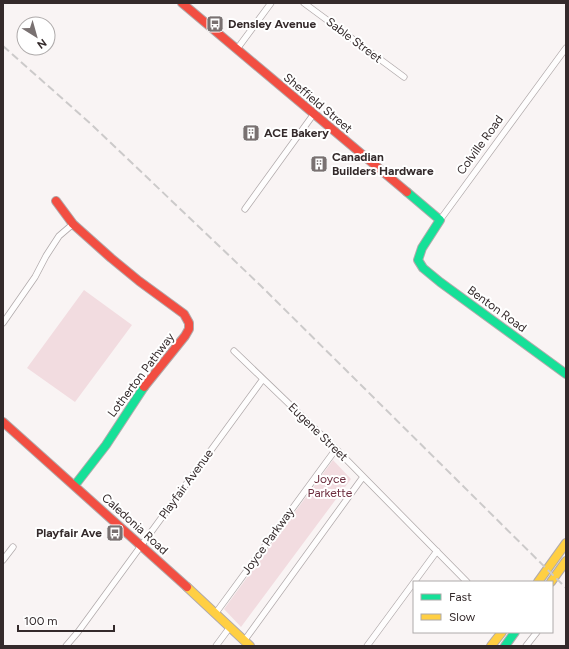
<svg xmlns="http://www.w3.org/2000/svg" width="569" height="649" font-family="Figtree,sans-serif">
<style>
.green{fill:#f2dce0}
.lines{fill:none;stroke-linecap:round;stroke-linejoin:round}
.street-casing{stroke:#b1aaab;stroke-width:7}
.fast-casing{stroke:#b1aaab;stroke-width:10}
.slow-casing{stroke:#b1aaab;stroke-width:10}
.jam-casing{stroke:#b1aaab;stroke-width:10}
.street{stroke:#fefdfd;stroke-width:5.5}
.fast{stroke:#16e098;stroke-width:8}
.slow{stroke:#ffcf43;stroke-width:8}
.jam{stroke:#f24e42;stroke-width:8}
.rail{stroke:#cccaca;stroke-width:2;stroke-dasharray:8 4;stroke-linecap:butt}
.labels{text-anchor:middle;stroke-width:4;stroke-linejoin:round;paint-order:stroke}
.poi-label{font-size:12px;font-weight:bold;fill:#342a2b;stroke:#fff;text-anchor:start}
.street-label{font-size:12px;fill:#342a2b;stroke:#fff}
.park-label{font-size:12px;fill:#6c2d3e;stroke:#fff}
</style>
<rect width="100%" height="100%" fill="#f9f4f4"/>
<!-- green -->
<path class="green" d="M 84,290 L 132,325 L 75,402 L 27,368 Z
M 333,460 L 351,479 L 241,627 L 224,609 Z"/>
<g class="lines">
<!-- street casing -->
<g class="street-casing">
<path id="street" d="M 304,3 L 404,77
M 237,49 L 271,3
M 245,209 L 313,115
M 440,220 L 566,48
M 3,323 L 35,277 L 46,256 L 59,236 L 73,224
M 234,351 L 336,449 L 467,582
M 3,560 L 13,547
M 215,614 L 336,449
M 244,641 L 363,477
M 66,646 L 78,632 L 263,379
M 216,646 L 230,627
M 367,646 L 437,551
M 526,646 L 537,632"/>
</g>
<!-- fast casing -->
<g class="fast-casing">
<path id="fast" d="M 407,192 L 440,220 L 422,248 L 418,260 L 423,268 L 440,282 L 566,374
M 75,485 L 106,445 L 144,387
M 505,646 L 515,632"/>
</g>
<!-- slow casing -->
<g class="slow-casing">
<path id="slow" d="M 538,582 L 566,543
M 551,582 L 566,561
M 187,587 L 250,646
M 491,646 L 502,632"/>
</g>
<!-- jam casing -->
<g class="jam-casing">
<path id="jam" d="M 182,3 L 407,192
M 56,201 L 73,224 L 111,258 L 139,281 L 184,314 L 189,323 L 189,329 L 185,336 L 144,387
M 3,422 L 187,587"/>
</g>
<!-- street -->
<use href="#street" class="street"/>
<!-- fast -->
<use href="#fast" class="fast"/>
<!-- slow -->
<use href="#slow" class="slow"/>
<!-- jam -->
<use href="#jam" class="jam"/>
<!-- rail -->
<path class="rail" d="M 3,46 L 91,124 L 260,285 L 566,588"/>
</g>
<!-- icons -->
<defs>
<g id="bus-square" transform="scale(0.9)"><rect x="-9" y="-9" width="18" height="18" rx="4" fill="#797171" stroke="#fff"/><path d="M-5-6H5V4H4V6H2V4H-2V6H-4V4H-5ZM-3.5-4V0h7V-4ZM-3.5 1.2v1.5H-2V1.2ZM2 1.2v1.5H3.5V1.2Z" fill="#fff"/></g>
<g id="building-square" transform="scale(0.9)"><rect x="-9" y="-9" width="18" height="18" rx="4" fill="#797171" stroke="#fff"/><path d="M-4-6H4V6H1V3H-1V6H-4ZM-2.5-4.3h1.7v1.8h-1.7ZM.8-4.3h1.7v1.8H.8ZM-2.5-1h1.7V.8h-1.7ZM.8-1h1.7V.8H.8Z" fill="#fff"/></g>
</defs>
<g fill-rule="evenodd">
<use href="#bus-square" x="215" y="24"/>
<use href="#building-square" x="251" y="133"/>
<use href="#building-square" x="319" y="164"/>
<use href="#bus-square" x="115" y="533"/>
</g>
<g class="labels">
<!-- poi labels -->
<g class="poi-label">
<text x="228" y="28">Densley Avenue</text>
<text x="264" y="137">ACE Bakery</text>
<text x="332" y="161">Canadian<tspan x="332" dy="14">Builders Hardware</tspan></text>
<text x="102" y="537" text-anchor="end">Playfair Ave</text>
</g>
<!-- street labels -->
<g class="street-label">
<text transform="translate(354 40) rotate(37)" y="4">Sable Street</text>
<text transform="translate(318 103) rotate(40)" y="4">Sheffield Street</text>
<text transform="translate(480 145) rotate(-54)" y="4">Colville Road</text>
<text transform="translate(497 309) rotate(36)" y="4">Benton Road</text>
<text transform="translate(141 375) rotate(-53)" y="4">Lotherton Pathway</text>
<text transform="translate(318 432) rotate(44)" y="4">Eugene Street</text>
<text transform="translate(186 484) rotate(-54)" y="4">Playfair Avenue</text>
<text transform="translate(135 524) rotate(42)" y="4">Caledonia Road</text>
<text transform="translate(268 541) rotate(-54)" y="4">Joyce Parkway</text>
</g>
<!-- park labels -->
<g class="park-label">
<text x="330" y="483">Joyce<tspan x="330" dy="14">Parkette</tspan></text>
</g>
</g>
<!-- border -->
<rect width="569" height="649" fill="none" stroke="#342a2b" stroke-width="8"/>
<!-- legend -->
<rect x="413" y="581" width="140" height="52" fill="#ffffff" stroke="#aeaaaa"/>
<rect x="421" y="594" width="20" height="6" fill="#16e098" stroke="#aeaaaa"/>
<text x="449" y="601" font-size="12" fill="#342a2b">Fast</text>
<rect x="421" y="614" width="20" height="6" fill="#ffcf43" stroke="#aeaaaa"/>
<text x="449" y="621" font-size="12" fill="#342a2b">Slow</text>
<!-- north arrow -->
<g transform="translate(36 36) rotate(143)"><circle r="19" fill="#ffffff" stroke="#aeaaaa"/>
<path d="M0-3L7 15L0 10L-7 15Z" fill="#797171"/>
<text y="-6" font-size="11" font-weight="bold" text-anchor="middle" fill="#342a2b">N</text>
</g>
<!-- scale -->
<path d="M18 625v6h96v-6" fill="none" stroke="#342a2b" stroke-width="2"/>
<text x="24" y="625" font-size="12" fill="#342a2b" stroke="#ffffff" stroke-width="3" paint-order="stroke">100 m</text>
</svg>
